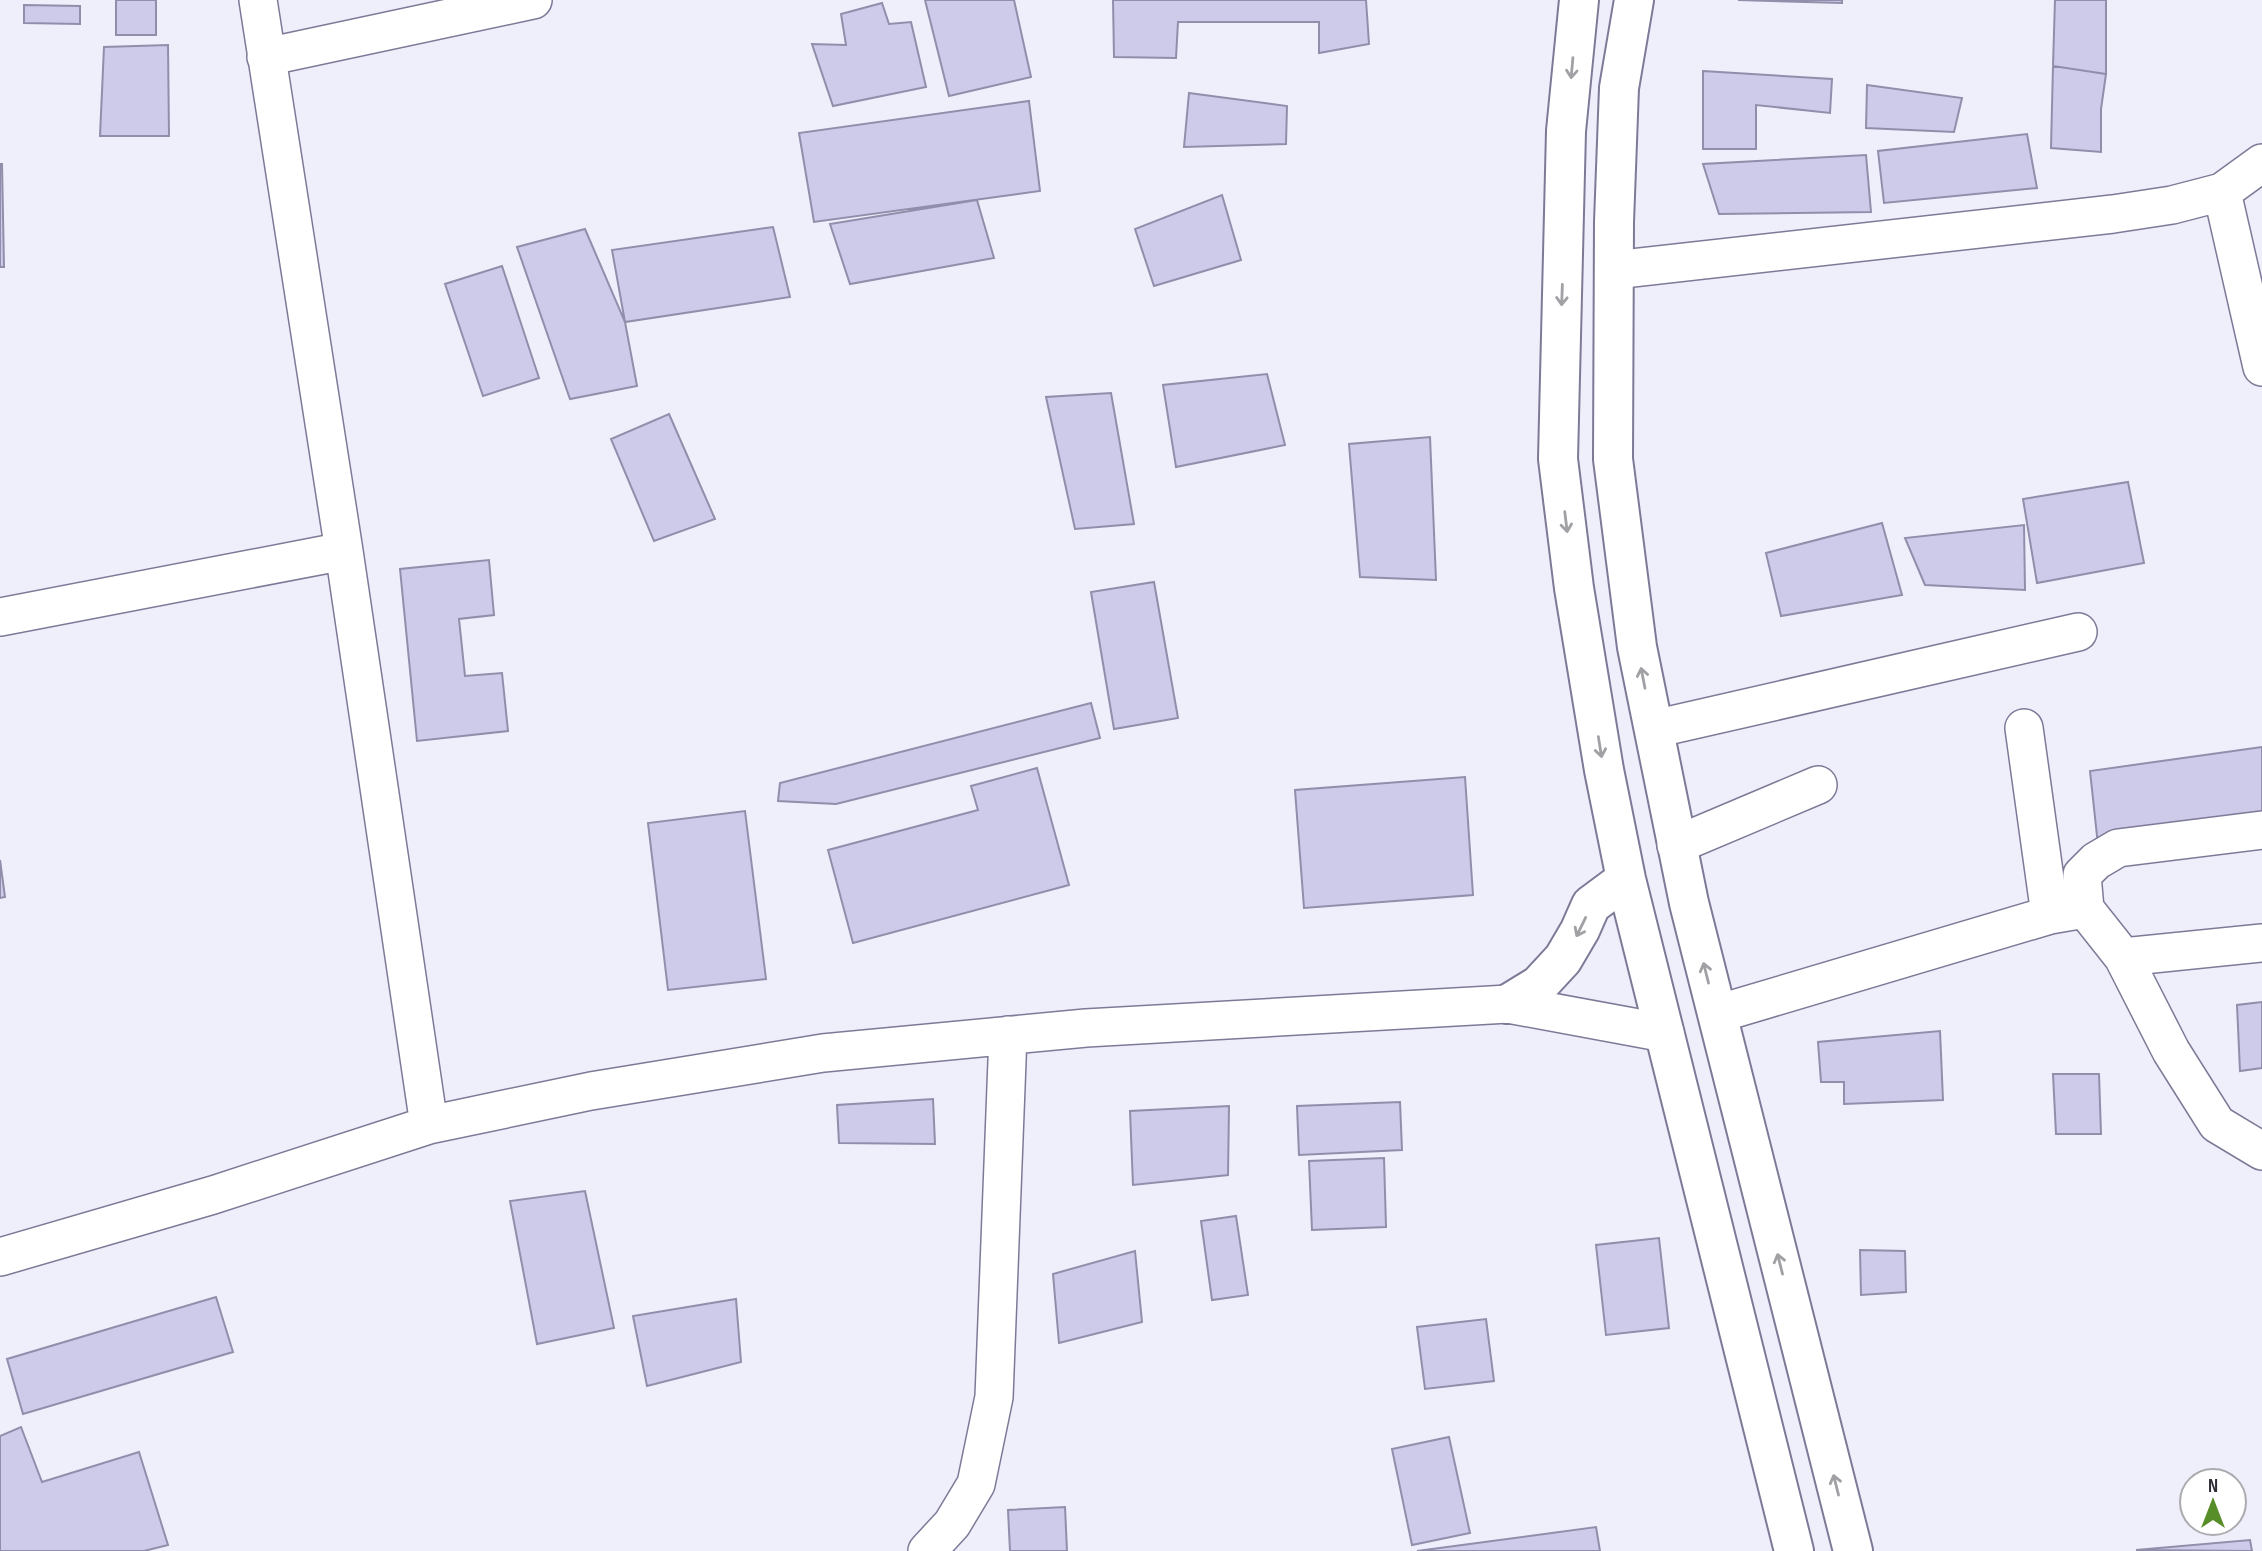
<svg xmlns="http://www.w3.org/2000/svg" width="2262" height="1551" font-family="'Sofia Sans Condensed',sans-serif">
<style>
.building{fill:#cecbea;stroke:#918eab;stroke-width:2}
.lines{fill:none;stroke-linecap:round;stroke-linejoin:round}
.minor-casing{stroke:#7d7a97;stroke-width:40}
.major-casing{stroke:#7d7a97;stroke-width:42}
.minor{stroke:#fff;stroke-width:37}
.major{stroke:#fff;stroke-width:38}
.oneway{stroke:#a0a0a5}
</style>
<rect width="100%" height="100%" fill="#efeefb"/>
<!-- building -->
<path class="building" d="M 116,0 L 156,0 L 156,35 L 116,35 Z
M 925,0 L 1014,0 L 1031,77 L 949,96 Z
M 1113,0 L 1366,0 L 1369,44 L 1319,53 L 1319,22 L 1178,22 L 1176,58 L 1114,57 Z
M 1738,0 L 1842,0 L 1842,3 Z
M 2055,0 L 2106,0 L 2106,74 L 2053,66 Z
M 882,3 L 889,24 L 911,22 L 926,87 L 833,106 L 812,44 L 846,45 L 841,14 Z
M 24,5 L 80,6 L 80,24 L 24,23 Z
M 168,45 L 169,136 L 100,136 L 104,47 Z
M 2053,66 L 2106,74 L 2101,109 L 2101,152 L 2051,148 Z
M 1703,71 L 1832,79 L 1830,113 L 1756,105 L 1756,149 L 1703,149 Z
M 1867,85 L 1962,98 L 1954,132 L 1866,128 Z
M 1189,93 L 1287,106 L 1286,144 L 1184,147 Z
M 1029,101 L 1040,191 L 814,222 L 799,133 Z
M 2027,134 L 2037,188 L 1884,203 L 1878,151 Z
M 1866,155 L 1871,212 L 1719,214 L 1703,164 Z
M 0,164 L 2,164 L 4,267 L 0,267 Z
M 1222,195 L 1241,260 L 1154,286 L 1135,229 Z
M 977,200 L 994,258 L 850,284 L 830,224 Z
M 773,227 L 790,297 L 625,322 L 612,250 Z
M 585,229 L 625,322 L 637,386 L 570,399 L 517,247 Z
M 502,266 L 539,378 L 483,396 L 445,284 Z
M 1267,374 L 1285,445 L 1176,467 L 1163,385 Z
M 1111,393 L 1134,524 L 1075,529 L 1046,397 Z
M 669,414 L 715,519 L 654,541 L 611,439 Z
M 1430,437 L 1436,580 L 1360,577 L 1349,444 Z
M 2128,482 L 2144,563 L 2037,583 L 2023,499 Z
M 1882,523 L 1902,595 L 1781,616 L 1766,553 Z
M 2024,525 L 2025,590 L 1925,585 L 1905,538 Z
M 489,560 L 494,615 L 459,619 L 465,676 L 502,673 L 508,731 L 417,741 L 400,569 Z
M 1154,582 L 1178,718 L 1114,729 L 1091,592 Z
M 1091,703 L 1100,738 L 836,804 L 778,801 L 780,783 Z
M 2262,747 L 2262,821 L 2098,845 L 2090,771 Z
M 1037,768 L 1069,885 L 853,943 L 828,850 L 978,810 L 971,786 Z
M 1465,777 L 1473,895 L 1304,908 L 1295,790 Z
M 745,811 L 766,979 L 668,990 L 648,823 Z
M 0,860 L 5,897 L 0,898 Z
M 2262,1002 L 2262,1068 L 2240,1071 L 2237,1005 Z
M 1940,1031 L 1943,1100 L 1844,1104 L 1844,1082 L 1821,1082 L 1818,1042 Z
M 2053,1074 L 2099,1074 L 2101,1134 L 2056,1134 Z
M 933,1099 L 935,1144 L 839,1143 L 837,1105 Z
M 1400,1102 L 1402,1150 L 1299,1155 L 1297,1106 Z
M 1229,1106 L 1228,1175 L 1133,1185 L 1130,1111 Z
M 1384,1158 L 1386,1227 L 1312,1230 L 1309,1161 Z
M 585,1191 L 614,1328 L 537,1344 L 510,1201 Z
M 1236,1216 L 1248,1295 L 1212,1300 L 1201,1221 Z
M 1659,1238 L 1669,1328 L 1606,1335 L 1596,1245 Z
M 1860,1250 L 1905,1251 L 1906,1292 L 1861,1295 Z
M 1135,1251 L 1142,1322 L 1059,1343 L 1053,1274 Z
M 216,1297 L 233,1352 L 23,1414 L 7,1359 Z
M 736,1299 L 741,1362 L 647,1386 L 633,1316 Z
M 1486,1319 L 1494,1381 L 1425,1389 L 1417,1327 Z
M 21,1427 L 42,1482 L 139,1452 L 168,1545 L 144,1551 L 0,1551 L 0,1436 Z
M 1449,1437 L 1470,1533 L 1412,1545 L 1392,1449 Z
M 1065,1507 L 1067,1551 L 1010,1551 L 1008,1510 Z
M 1596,1527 L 1600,1551 L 1417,1551 Z
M 2250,1540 L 2252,1551 L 2136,1550 Z"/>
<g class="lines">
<!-- minor casing -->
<g class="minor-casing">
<path id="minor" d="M 258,0 L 344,551 L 429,1125
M 266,57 L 533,0
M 2222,192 L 2262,367
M 1614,270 L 2113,214 L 2172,205 L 2222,192 L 2262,163
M 0,617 L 344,551
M 2024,728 L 2050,915
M 1654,729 L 2078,632
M 2262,830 L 2118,848 L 2096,861 L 2082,875 L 2085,909 L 2123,957 L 2171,1051 L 2217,1124 L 2262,1151
M 1676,845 L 1818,785
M 2123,957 L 2262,943
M 1717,1014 L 2050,915 L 2085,909
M 0,1257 L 213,1195 L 429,1125 L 591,1091 L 823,1053 L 1086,1028 L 1508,1004 L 1665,1033
M 927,1551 L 952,1524 L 976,1484 L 994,1397 L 1008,1035"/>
</g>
<!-- major casing -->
<g class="major-casing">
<path id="major" d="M 1579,0 L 1566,131 L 1558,459 L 1574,588 L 1604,770 L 1626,879 L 1794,1551
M 1634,0 L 1619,88 L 1614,222 L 1613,459 L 1637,647 L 1689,903 L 1853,1551
M 1508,1004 L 1539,985 L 1563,959 L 1580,930 L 1591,905 L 1626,879"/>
</g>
<!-- minor -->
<use href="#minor" class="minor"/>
<!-- major -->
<use href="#major" class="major"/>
</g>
<!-- one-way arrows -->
<defs><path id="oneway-shaft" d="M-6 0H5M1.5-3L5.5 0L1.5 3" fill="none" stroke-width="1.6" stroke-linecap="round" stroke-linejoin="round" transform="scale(1.75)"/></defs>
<g class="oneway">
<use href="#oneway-shaft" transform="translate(1572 68) rotate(95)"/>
<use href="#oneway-shaft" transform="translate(1562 295) rotate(92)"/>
<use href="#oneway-shaft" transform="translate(1566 522) rotate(83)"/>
<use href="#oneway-shaft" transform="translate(1643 678) rotate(-101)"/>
<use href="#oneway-shaft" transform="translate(1600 747) rotate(81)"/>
<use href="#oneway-shaft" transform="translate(1581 927) rotate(116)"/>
<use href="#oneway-shaft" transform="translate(1706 973) rotate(-104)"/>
<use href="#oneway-shaft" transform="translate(1780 1264) rotate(-104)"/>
<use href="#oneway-shaft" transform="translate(1836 1485) rotate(-104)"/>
</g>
<!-- north arrow -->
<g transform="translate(2213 1502)"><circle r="33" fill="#ffffff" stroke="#ababaf" stroke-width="2"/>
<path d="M0-5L12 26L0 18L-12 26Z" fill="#588e29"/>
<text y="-10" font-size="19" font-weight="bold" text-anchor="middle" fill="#2d2c38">N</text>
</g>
</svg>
